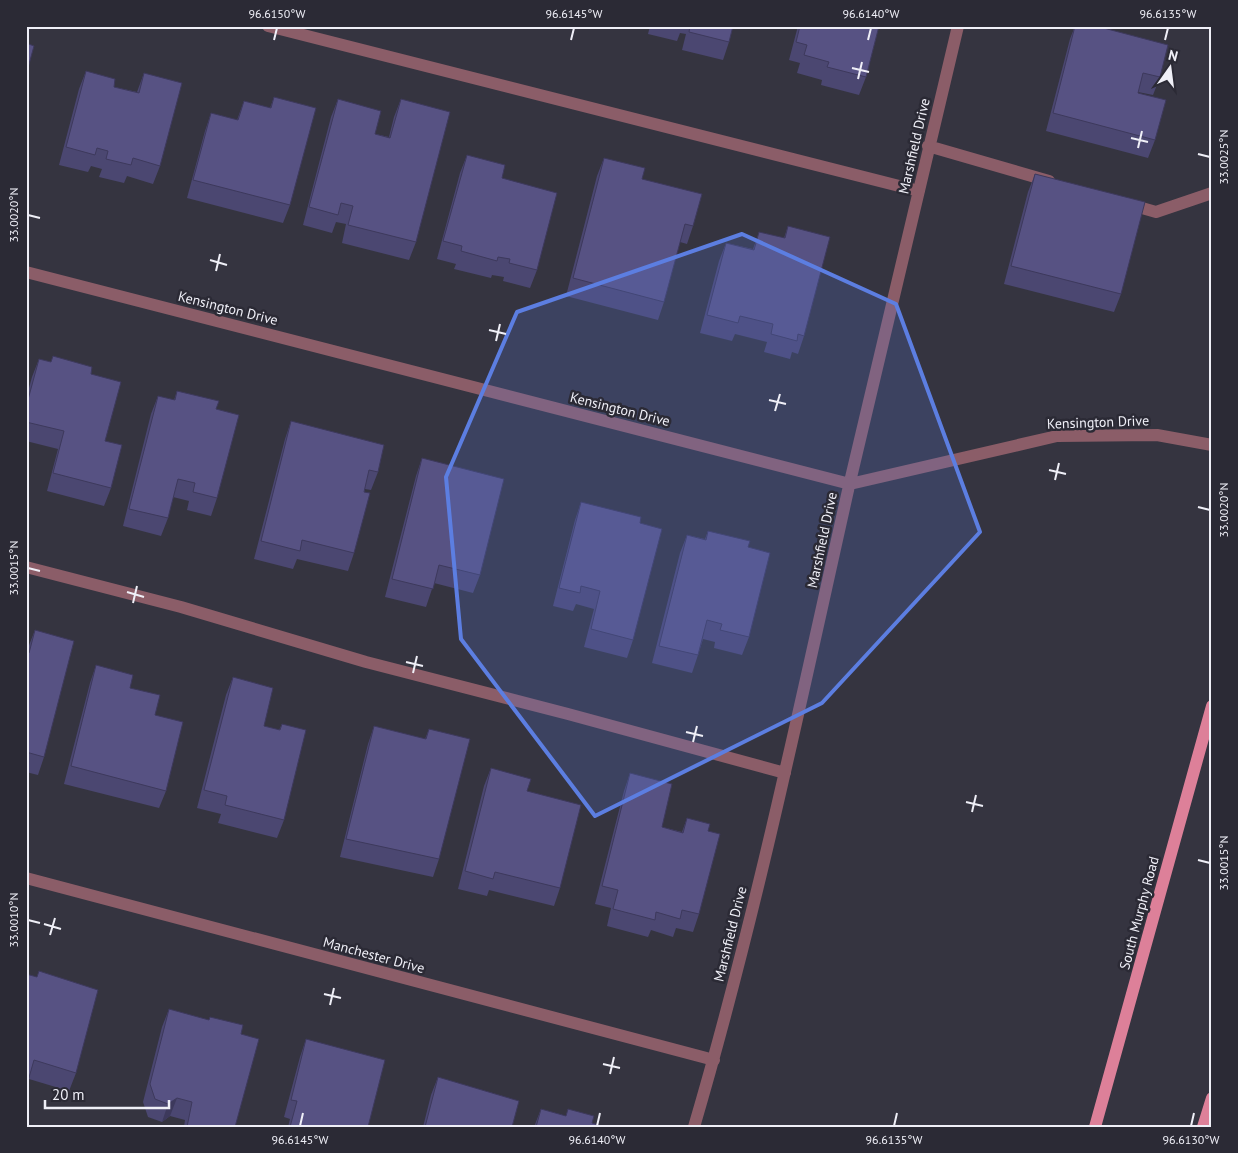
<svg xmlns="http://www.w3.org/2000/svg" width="1238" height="1153" font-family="'PT Sans',sans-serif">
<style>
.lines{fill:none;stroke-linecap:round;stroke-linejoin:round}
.minor{stroke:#8b5d68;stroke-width:12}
.major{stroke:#dd8099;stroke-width:12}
.wall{fill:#4b4771}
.shaded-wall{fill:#3d395c}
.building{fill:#575283;stroke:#3d395c}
.marked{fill:#5c7ee1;fill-opacity:0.2;stroke:#5c7ee1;stroke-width:4;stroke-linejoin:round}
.ticks{fill:none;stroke:#efeff7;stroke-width:2}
.labels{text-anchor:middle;stroke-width:5;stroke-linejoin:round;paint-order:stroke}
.street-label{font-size:14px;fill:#efeff7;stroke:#2b2a35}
.neatline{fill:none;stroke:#efeff7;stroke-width:2}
.ticks-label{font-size:12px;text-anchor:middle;fill:#efeff7}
</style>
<rect width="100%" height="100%" fill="#353440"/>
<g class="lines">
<!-- minor -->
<path class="minor" d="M 268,26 L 919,191
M 928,146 L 1049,181
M 1128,204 L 1156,212 L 1212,193
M 26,272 L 850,484 L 1057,436 L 1157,435 L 1212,445
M 26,567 L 181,607 L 366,662 L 568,714 L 785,773
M 26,878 L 714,1060
M 694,1127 C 756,916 801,700 849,486 C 884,332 921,179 958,26"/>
<!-- major -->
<path class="major" d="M 1095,1127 L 1212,706
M 1203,1127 L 1212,1098"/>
</g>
<!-- wall -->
<path class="wall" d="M 650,26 L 733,26 L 729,42 L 723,60 L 682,50 L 686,34 L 680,33 L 677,41 L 648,34 Z
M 798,26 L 879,26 L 866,77 L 859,95 L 821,85 L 822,80 L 797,73 L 800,63 L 789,60 Z
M 1075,26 L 1096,26 L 1160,77 L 1153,95 L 1138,92 L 1138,93 L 1155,140 L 1148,158 L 1046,131 L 1070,39 Z
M 86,71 L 114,87 L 137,92 L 144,73 L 160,166 L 153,184 L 127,176 L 124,183 L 99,177 L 102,169 L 91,166 L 88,172 L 59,165 L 79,89 Z
M 274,97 L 290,205 L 283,223 L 187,198 L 205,131 L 211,113 L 237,120 L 244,101 L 270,108 Z
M 338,99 L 375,134 L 389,137 L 394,117 L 401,99 L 416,242 L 409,260 L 342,243 L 346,224 L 336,222 L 332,233 L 303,225 L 331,117 Z
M 467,155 L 502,178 L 537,270 L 530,288 L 503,281 L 504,277 L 492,275 L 491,278 L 454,269 L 456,264 L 437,259 L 460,173 Z
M 604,158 L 642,179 L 693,226 L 687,244 L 680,242 L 664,302 L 658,320 L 566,296 L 597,176 Z
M 1035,174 L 1121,294 L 1114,312 L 1004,284 L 1028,192 Z
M 788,226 L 804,336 L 798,354 L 792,352 L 790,359 L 764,352 L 767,342 L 735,334 L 732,341 L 700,333 L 719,261 L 726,243 L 753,249 L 759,232 L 784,238 Z
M 53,356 L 91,374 L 105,441 L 111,488 L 104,506 L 47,491 L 58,449 L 26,441 L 26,399 L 32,377 L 39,359 L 51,362 Z
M 177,391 L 216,409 L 217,498 L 211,516 L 187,510 L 189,501 L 173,497 L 168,518 L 161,536 L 123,526 L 151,414 L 158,396 L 174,400 Z
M 291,421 L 378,472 L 371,490 L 365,489 L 354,553 L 348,571 L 297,559 L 293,569 L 254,559 L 285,439 Z
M 422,458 L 480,575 L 473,593 L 434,583 L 426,607 L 385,597 L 416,476 Z
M 581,502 L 640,523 L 633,640 L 627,658 L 584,647 L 594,609 L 576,604 L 573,611 L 553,606 L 575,520 Z
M 708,531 L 748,547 L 749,637 L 742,655 L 714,648 L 715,642 L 703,639 L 698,655 L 692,673 L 652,663 L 680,553 L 687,535 L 705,539 Z
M 35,630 L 44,757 L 38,775 L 26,772 L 26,653 Z
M 96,665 L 130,688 L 155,715 L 166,791 L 159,808 L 64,784 L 90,683 Z
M 233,677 L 264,726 L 279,730 L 282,724 L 284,820 L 277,838 L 218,823 L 221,814 L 197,808 L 226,695 Z
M 374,726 L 425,739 L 429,729 L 439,859 L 433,877 L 340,857 L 368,744 Z
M 491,768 L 527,791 L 560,888 L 554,906 L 489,890 L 487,896 L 458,889 L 484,786 Z
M 630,773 L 662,827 L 682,832 L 687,818 L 708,831 L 699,914 L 693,932 L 676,928 L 673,937 L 651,930 L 648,937 L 607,926 L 611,908 L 595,904 L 624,791 Z
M 39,971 L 76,1073 L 69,1091 L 29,1079 L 37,977 Z
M 169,1009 L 241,1034 L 235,1127 L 184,1127 L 185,1120 L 170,1116 L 162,1122 L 148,1117 L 143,1102 L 162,1027 Z
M 306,1039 L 368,1127 L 288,1127 L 290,1119 L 284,1117 L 300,1057 Z
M 438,1077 L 512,1127 L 423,1127 L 431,1095 Z
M 541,1109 L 566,1116 L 568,1109 L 592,1123 L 605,1127 L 534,1127 Z"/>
<!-- shaded-wall -->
<path class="shaded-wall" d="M 177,1098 L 170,1116 L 162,1122 L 168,1104 Z"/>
<!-- building -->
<path class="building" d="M 26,26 L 30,26 L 26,39 Z
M 690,26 L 733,26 L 729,42 L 689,32 Z
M 800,26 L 879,26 L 866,77 L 827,67 L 829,62 L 804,55 L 807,45 L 796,42 Z
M 1075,26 L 1096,26 L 1168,45 L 1160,77 L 1143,73 L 1138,93 L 1166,100 L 1155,140 L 1053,113 Z
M 26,43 L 34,46 L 26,75 Z
M 86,71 L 115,79 L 114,87 L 139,93 L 144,73 L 182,83 L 160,166 L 133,158 L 131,165 L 106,159 L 108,151 L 97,148 L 95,155 L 66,147 Z
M 274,97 L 316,108 L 290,205 L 193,180 L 211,113 L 238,120 L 244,101 L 271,108 Z
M 338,99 L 381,111 L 375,134 L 390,138 L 401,99 L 450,112 L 416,242 L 348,225 L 353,206 L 341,203 L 338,215 L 309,207 Z
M 467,155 L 505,165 L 502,178 L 557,193 L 537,270 L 509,263 L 510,259 L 498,257 L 497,261 L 461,251 L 462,246 L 443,241 Z
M 604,158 L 645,168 L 642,179 L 702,194 L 693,226 L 685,224 L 664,302 L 573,278 Z
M 1035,174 L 1145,202 L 1121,294 L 1011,266 Z
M 788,226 L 830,237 L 804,336 L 798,334 L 797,341 L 771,334 L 773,324 L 740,316 L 738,323 L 707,315 L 726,243 L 754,250 L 759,232 L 785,238 Z
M 53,356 L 92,367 L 91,374 L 121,382 L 105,441 L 122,445 L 111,488 L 53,473 L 64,431 L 26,422 L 26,407 L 39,359 L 51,362 Z
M 177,391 L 219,401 L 216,409 L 239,415 L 217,498 L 193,492 L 195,483 L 178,479 L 168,518 L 129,509 L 158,396 L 175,400 Z
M 291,421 L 384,445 L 378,472 L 369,470 L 364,492 L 370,493 L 354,553 L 302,540 L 300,551 L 261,541 Z
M 422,458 L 504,479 L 480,575 L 439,565 L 433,589 L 392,579 Z
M 581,502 L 641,517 L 640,523 L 662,529 L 633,640 L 591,629 L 600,591 L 581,586 L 580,593 L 559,588 Z
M 708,531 L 750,541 L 748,547 L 770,553 L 749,637 L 720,630 L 722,624 L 707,620 L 698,655 L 659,646 L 687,535 L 706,540 Z
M 35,630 L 74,641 L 44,757 L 26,752 L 26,653 L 29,653 Z
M 96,665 L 133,675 L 130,688 L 160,695 L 155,715 L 183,722 L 166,791 L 71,766 Z
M 233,677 L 273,688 L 264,726 L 280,730 L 282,724 L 306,730 L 284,820 L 225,805 L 227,796 L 204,790 Z
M 374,726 L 426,739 L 429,729 L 470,739 L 439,859 L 346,839 Z
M 491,768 L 531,779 L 527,791 L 581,805 L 560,888 L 495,872 L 493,879 L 465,871 Z
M 630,773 L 672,784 L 662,827 L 683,833 L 687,818 L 710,824 L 708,831 L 720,834 L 699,914 L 682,910 L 680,919 L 656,912 L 655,920 L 613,909 L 618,890 L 602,886 Z
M 39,971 L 98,990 L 76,1073 L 34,1060 L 26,1088 L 26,974 L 37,977 Z
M 169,1009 L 209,1020 L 210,1017 L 243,1025 L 241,1034 L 259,1039 L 235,1127 L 187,1127 L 192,1102 L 177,1098 L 168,1104 L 155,1099 L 150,1084 Z
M 306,1039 L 385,1060 L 368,1127 L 290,1127 L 297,1101 L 291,1100 Z
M 438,1077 L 519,1101 L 512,1127 L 425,1127 Z
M 541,1109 L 566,1116 L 568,1109 L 594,1116 L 592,1123 L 605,1127 L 536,1127 Z"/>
<!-- marked area -->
<path class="marked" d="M 742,234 L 896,304 L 980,532 L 822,703 L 595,816 L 461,639 L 446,477 L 517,312 Z"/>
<!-- ticks -->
<path class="ticks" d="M 274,40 L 277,28M 571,40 L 574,28M 868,40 L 871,28M 1165,40 L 1168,28M 852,68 L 869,72M 858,79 L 862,62M 1131,138 L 1148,142M 1138,148 L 1142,131M 1198,154 L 1210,157M 28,215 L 40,218M 210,260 L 227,265M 216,271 L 220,254M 489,330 L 506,334M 496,341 L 500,324M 769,400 L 786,404M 775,411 L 780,394M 1049,470 L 1066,474M 1055,480 L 1059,463M 1198,507 L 1210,510M 28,568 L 40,571M 127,592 L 144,597M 133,603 L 137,586M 406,662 L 423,666M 413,673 L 417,656M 686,732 L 703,736M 693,742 L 697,726M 966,802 L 983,806M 972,812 L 976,795M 1198,860 L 1210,863M 28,920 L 40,923M 44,924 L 61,929M 50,935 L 55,918M 324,994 L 341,998M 330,1005 L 334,988M 603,1064 L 620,1068M 610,1074 L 614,1057M 300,1126 L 303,1113M 597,1126 L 600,1113M 894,1126 L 897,1113M 1191,1126 L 1194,1113"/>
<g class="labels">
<!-- street labels -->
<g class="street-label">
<text transform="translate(914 146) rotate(-77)" y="5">Marshfield Drive</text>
<text transform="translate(228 308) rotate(14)" y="5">Kensington Drive</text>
<text transform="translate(620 409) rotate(14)" y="5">Kensington Drive</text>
<text transform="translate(1098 422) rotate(-2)" y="5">Kensington Drive</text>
<text transform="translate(822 540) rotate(-78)" y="5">Marshfield Drive</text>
<text transform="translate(1139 913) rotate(-75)" y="5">South Murphy Road</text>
<text transform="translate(730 934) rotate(-76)" y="5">Marshfield Drive</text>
<text transform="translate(374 955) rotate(15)" y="5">Manchester Drive</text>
</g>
</g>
<!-- border -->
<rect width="1238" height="1153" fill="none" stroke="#2b2a35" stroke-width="55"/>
<!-- north arrow -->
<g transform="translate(1170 68) rotate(14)" stroke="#2b2a35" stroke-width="4" paint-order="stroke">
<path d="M0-4L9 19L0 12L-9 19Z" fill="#efeff7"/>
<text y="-8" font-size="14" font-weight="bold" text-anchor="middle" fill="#efeff7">N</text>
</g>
<!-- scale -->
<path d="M45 1100v8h124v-8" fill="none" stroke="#efeff7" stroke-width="2.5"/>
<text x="52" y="1100" font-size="15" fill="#efeff7" stroke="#2b2a35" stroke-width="4" paint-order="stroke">20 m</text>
<rect x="28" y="28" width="1182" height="1098" class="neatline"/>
<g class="ticks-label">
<text x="277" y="18">96.6150°W</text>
<text x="574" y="18">96.6145°W</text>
<text x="871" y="18">96.6140°W</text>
<text x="1168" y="18">96.6135°W</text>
<text transform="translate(1224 157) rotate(-90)" y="4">33.0025°N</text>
<text transform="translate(14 215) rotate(-90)" y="4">33.0020°N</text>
<text transform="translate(1224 510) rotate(-90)" y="4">33.0020°N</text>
<text transform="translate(14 568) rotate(-90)" y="4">33.0015°N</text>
<text transform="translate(1224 863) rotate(-90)" y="4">33.0015°N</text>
<text transform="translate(14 920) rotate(-90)" y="4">33.0010°N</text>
<text x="300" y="1144">96.6145°W</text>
<text x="597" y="1144">96.6140°W</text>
<text x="894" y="1144">96.6135°W</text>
<text x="1191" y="1144">96.6130°W</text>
</g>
</svg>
